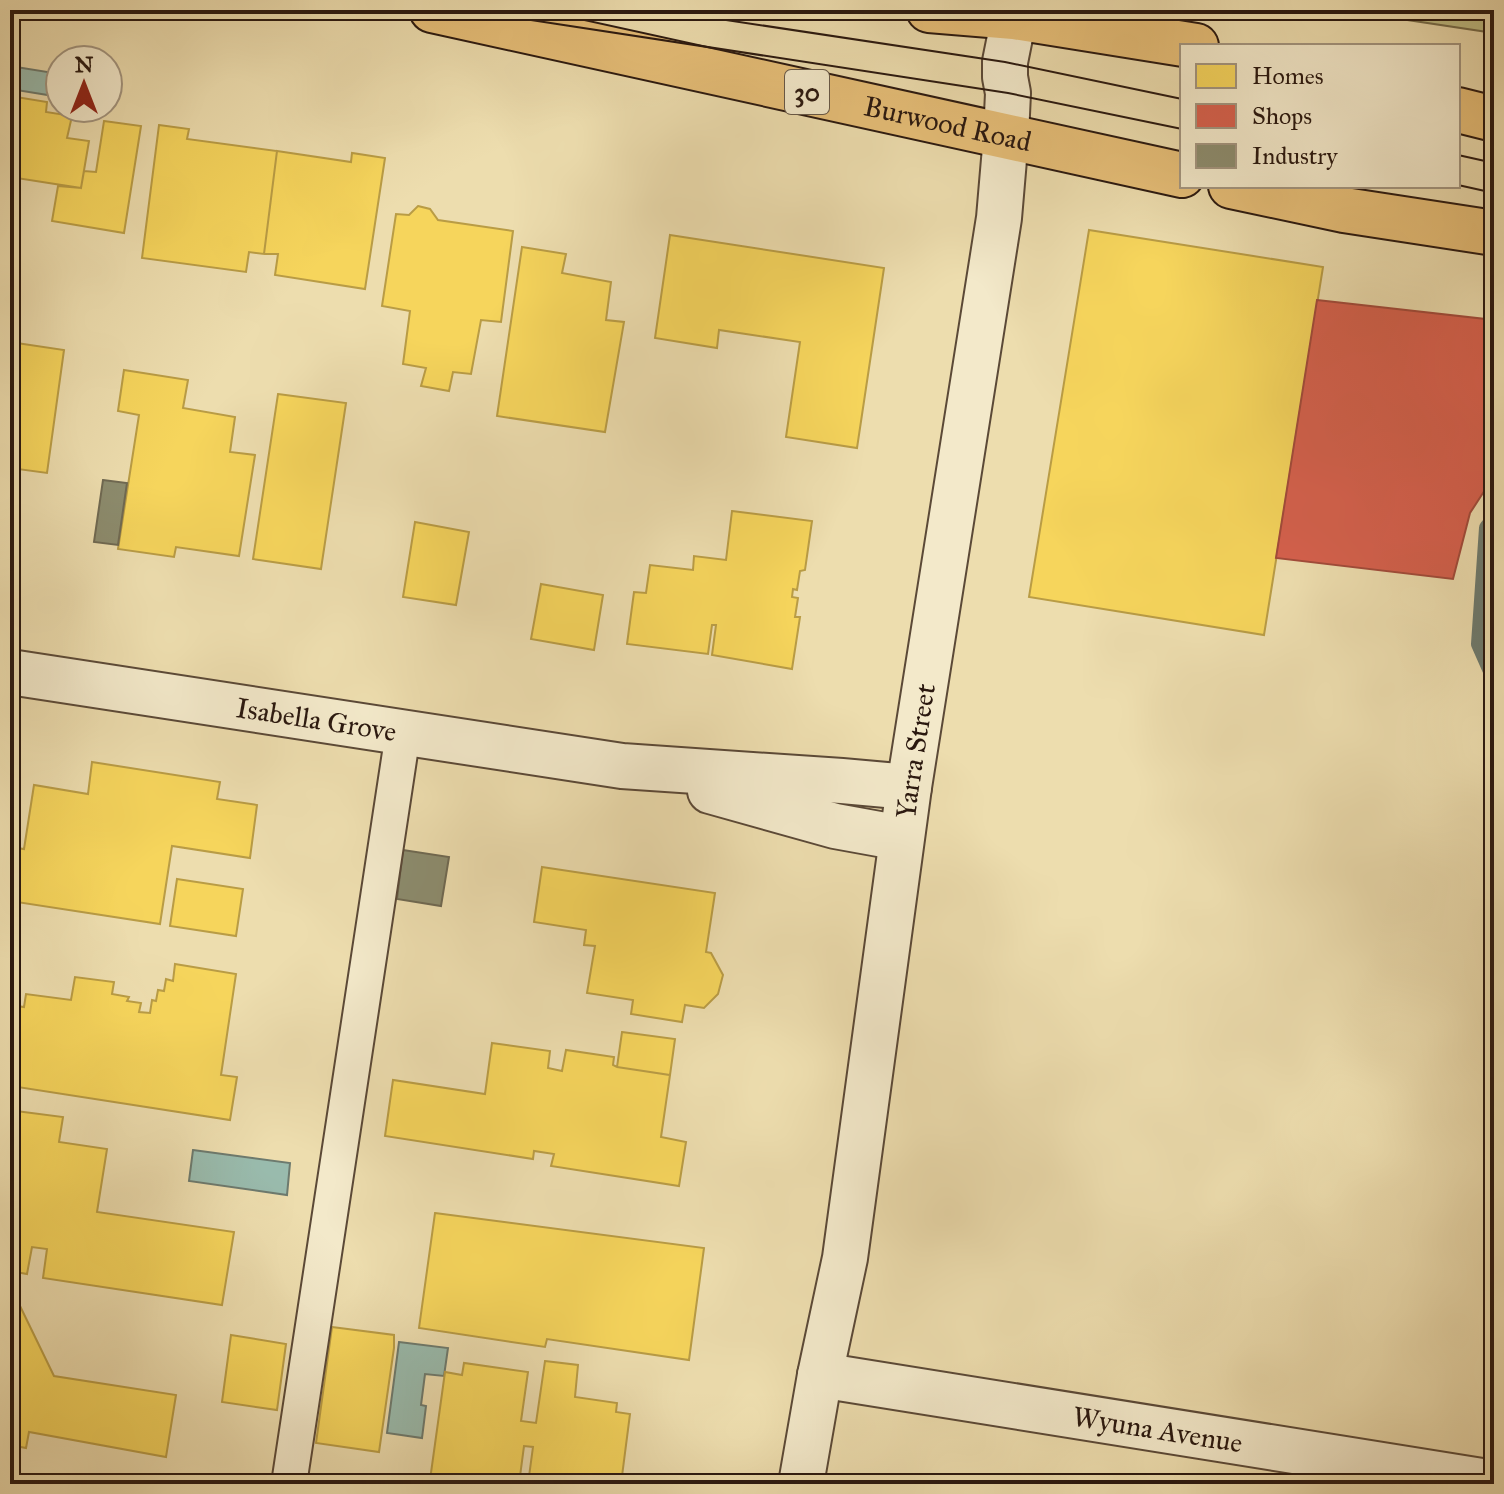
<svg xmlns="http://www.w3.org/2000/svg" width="1504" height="1494" font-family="'IM FELL Great Primer',serif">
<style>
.green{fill:#c0bf85;stroke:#756c4a;stroke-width:2}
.water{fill:#99bbad;stroke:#6d7a6e;stroke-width:2}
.homes{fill:#f6d55c;stroke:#b99c45;stroke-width:2}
.shops{fill:#d6604d;stroke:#a24a3a;stroke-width:2}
.industry{fill:#8c8c6e;stroke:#6f6952;stroke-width:2}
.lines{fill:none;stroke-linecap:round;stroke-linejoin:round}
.stream{stroke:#6d7a6e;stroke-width:16}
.lane-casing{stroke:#5b4937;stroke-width:38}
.street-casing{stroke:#5b4937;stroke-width:48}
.primary-casing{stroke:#2a180f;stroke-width:48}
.lane{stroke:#f3e9ca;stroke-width:34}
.street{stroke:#f3e9ca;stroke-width:44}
.primary{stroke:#e6be77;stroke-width:44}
.tram{stroke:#2a180f;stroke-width:2}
.labels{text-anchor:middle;stroke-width:8;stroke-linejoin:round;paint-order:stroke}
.shield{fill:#f3e9ca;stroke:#665747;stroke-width:2}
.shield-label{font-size:26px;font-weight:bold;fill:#2a180f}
.street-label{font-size:28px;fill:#2a180f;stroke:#f3e9ca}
</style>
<rect width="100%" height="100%" fill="#edddae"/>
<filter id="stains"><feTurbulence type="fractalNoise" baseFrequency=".0025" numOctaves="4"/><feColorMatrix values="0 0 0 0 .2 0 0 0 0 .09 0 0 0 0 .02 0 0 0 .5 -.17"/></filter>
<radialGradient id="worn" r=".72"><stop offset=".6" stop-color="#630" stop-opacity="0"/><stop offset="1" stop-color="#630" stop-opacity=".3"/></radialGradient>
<!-- green -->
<path class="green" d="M 1341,10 L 1494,10 L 1494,33 Z"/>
<!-- water -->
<path class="water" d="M 10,66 L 60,74 L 60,97 L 10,89 Z
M 193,1150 L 290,1163 L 287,1195 L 189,1181 Z
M 399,1342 L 448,1348 L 444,1376 L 425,1374 L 421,1405 L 426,1406 L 422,1438 L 387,1433 Z"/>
<!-- homes -->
<path class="homes" d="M 10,96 L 47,102 L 46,112 L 72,116 L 67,138 L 89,141 L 81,188 L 10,177 Z
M 104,121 L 141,126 L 124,233 L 52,221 L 58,186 L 81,188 L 84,171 L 96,172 Z
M 159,125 L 189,129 L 187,139 L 277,151 L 264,254 L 249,252 L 246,272 L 142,258 Z
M 277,151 L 351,162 L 352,153 L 385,158 L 365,289 L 275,275 L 278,254 L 264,254 Z
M 418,206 L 430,209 L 438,220 L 513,231 L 501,322 L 481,320 L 471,374 L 453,372 L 449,391 L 421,386 L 426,368 L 403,364 L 410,311 L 382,306 L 396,214 L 409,215 Z
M 1089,230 L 1323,267 L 1264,635 L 1029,597 Z
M 670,235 L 884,268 L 857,448 L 786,437 L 800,342 L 719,330 L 717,348 L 655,338 Z
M 522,247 L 566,254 L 562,273 L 611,282 L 606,320 L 624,322 L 605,432 L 497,416 Z
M 10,342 L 64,350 L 47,473 L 10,468 Z
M 124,370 L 188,380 L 183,408 L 235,417 L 230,452 L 255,455 L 239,556 L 176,547 L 174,557 L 118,549 L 139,415 L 118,411 Z
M 278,394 L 346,403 L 321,569 L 253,559 Z
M 732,511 L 812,521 L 805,570 L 800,571 L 797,590 L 793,589 L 792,597 L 798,598 L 795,617 L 800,617 L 792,669 L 712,655 L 716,625 L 712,625 L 708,654 L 627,644 L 634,592 L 646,593 L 650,565 L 693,570 L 694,556 L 726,560 Z
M 415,522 L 469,532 L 456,605 L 403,597 Z
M 541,584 L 603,595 L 594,650 L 531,639 Z
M 92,762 L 220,782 L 217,799 L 257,805 L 250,858 L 172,846 L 160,924 L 10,901 L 10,847 L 24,849 L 34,785 L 88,794 Z
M 542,867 L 715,893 L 706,952 L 711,953 L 723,975 L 718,994 L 704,1008 L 685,1005 L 682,1022 L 631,1014 L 633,1000 L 587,993 L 595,946 L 584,945 L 586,930 L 534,922 Z
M 177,879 L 243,889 L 236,936 L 170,926 Z
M 175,964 L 236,974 L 221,1075 L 237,1077 L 230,1120 L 11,1086 L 14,1062 L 10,1061 L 10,1005 L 24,1007 L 26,994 L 71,1000 L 75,977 L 114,982 L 112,994 L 129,997 L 127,1001 L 141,1003 L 139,1012 L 150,1013 L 152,1000 L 156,1001 L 158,990 L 164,991 L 166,979 L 173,981 Z
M 622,1032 L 675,1039 L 670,1075 L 617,1067 Z
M 492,1043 L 550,1051 L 548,1068 L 562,1071 L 566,1050 L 614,1057 L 613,1065 L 617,1067 L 670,1075 L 661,1137 L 686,1142 L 679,1186 L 551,1166 L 554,1154 L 534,1151 L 533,1159 L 385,1136 L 393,1080 L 485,1094 Z
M 16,1111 L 63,1117 L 59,1142 L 107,1149 L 97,1212 L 234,1232 L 222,1305 L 43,1278 L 47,1249 L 32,1247 L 27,1274 L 10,1271 L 10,1134 L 12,1134 Z
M 435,1213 L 704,1248 L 689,1360 L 547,1339 L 545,1347 L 419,1328 Z
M 10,1304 L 20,1306 L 54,1376 L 176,1395 L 166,1457 L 29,1432 L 26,1448 L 10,1445 Z
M 332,1327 L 394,1335 L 394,1348 L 379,1452 L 316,1443 Z
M 231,1335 L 286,1344 L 277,1410 L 222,1402 Z
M 545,1361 L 578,1365 L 575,1397 L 617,1403 L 616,1412 L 630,1414 L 621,1484 L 528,1484 L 533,1447 L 524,1446 L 519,1484 L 446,1484 L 446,1482 L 430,1480 L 445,1372 L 462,1375 L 464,1363 L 528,1372 L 521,1421 L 536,1423 Z"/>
<!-- shops -->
<path class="shops" d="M 1317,300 L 1494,320 L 1494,476 L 1470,513 L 1453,579 L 1276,558 Z"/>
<!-- industry -->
<path class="industry" d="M 103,480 L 127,483 L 118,545 L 94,542 Z
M 403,850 L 449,857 L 441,906 L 397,899 Z"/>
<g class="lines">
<!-- stream -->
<path class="stream" d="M 1494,519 L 1487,528 L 1479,644 L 1494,678"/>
<!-- lane casing -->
<g class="lane-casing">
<path id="lane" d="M 289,1484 L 403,733"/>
</g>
<!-- street casing -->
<g class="street-casing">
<g id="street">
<path id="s1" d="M 10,672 L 622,766 L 842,781 L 909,787"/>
<path d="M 710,791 L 835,826 L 901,838"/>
<path id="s2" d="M 820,1375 L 1494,1483"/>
<path id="s3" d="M 801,1484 L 820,1375 L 845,1258 L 909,787 L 999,218 L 1006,136 L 1008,93 L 1005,77 L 1005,62 L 1014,17"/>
</g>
</g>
<!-- primary casing -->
<g class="primary-casing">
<g id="primary">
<path id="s4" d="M 432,10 L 1182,175"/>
<path d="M 929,10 L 1014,17 L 1196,46"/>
<path d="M 1458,110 L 1494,119"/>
<path d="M 1231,186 L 1344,210 L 1494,233"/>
</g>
</g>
<!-- lane -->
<use href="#lane" class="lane"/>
<!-- street -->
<use href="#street" class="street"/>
<!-- primary -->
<use href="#primary" class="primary"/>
<!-- tram -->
<path class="tram" d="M 466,10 L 1008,93 L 1182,129
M 660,10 L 1005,62 L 1182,99
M 1458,155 L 1494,163
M 1458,185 L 1494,193"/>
</g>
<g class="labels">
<!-- shield labels -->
<rect class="shield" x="785" y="70" width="44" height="44" rx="6"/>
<g class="shield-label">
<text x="807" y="101">30</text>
</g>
<!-- street labels -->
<g class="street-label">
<text dy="10" stroke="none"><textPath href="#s4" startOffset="528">Burwood Road</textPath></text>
<text dy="10" stroke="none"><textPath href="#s1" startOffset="310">Isabella Grove</textPath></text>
<text dy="10" stroke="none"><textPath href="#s3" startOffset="742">Yarra Street</textPath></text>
<text dy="10" stroke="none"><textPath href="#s2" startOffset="342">Wyuna Avenue</textPath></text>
</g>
</g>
<!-- margin -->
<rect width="1504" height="1494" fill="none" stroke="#edddae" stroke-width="40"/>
<rect x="12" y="12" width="1480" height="1470" fill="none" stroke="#2a180f" stroke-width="4"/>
<rect x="20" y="20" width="1464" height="1454" fill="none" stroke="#2a180f" stroke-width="2"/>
<!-- legend -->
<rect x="1180" y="44" width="280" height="144" fill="#f3e9ca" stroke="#a3957f" stroke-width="2"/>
<rect x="1196" y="64" width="40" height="24" fill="#f6d55c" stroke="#a3957f" stroke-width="2"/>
<text x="1252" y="84" font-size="24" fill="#2a180f">Homes</text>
<rect x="1196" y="104" width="40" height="24" fill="#d6604d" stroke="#a3957f" stroke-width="2"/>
<text x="1252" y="124" font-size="24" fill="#2a180f">Shops</text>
<rect x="1196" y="144" width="40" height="24" fill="#8c8c6e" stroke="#a3957f" stroke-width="2"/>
<text x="1252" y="164" font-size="24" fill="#2a180f">Industry</text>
<!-- north arrow -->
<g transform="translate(84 84)"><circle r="38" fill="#f3e9ca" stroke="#a3957f" stroke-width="2"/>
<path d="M0-6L14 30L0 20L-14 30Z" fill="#8f2418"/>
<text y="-12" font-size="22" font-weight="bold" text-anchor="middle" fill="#2a180f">N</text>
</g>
<rect width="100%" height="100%" filter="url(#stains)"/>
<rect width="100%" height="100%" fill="url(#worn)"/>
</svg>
